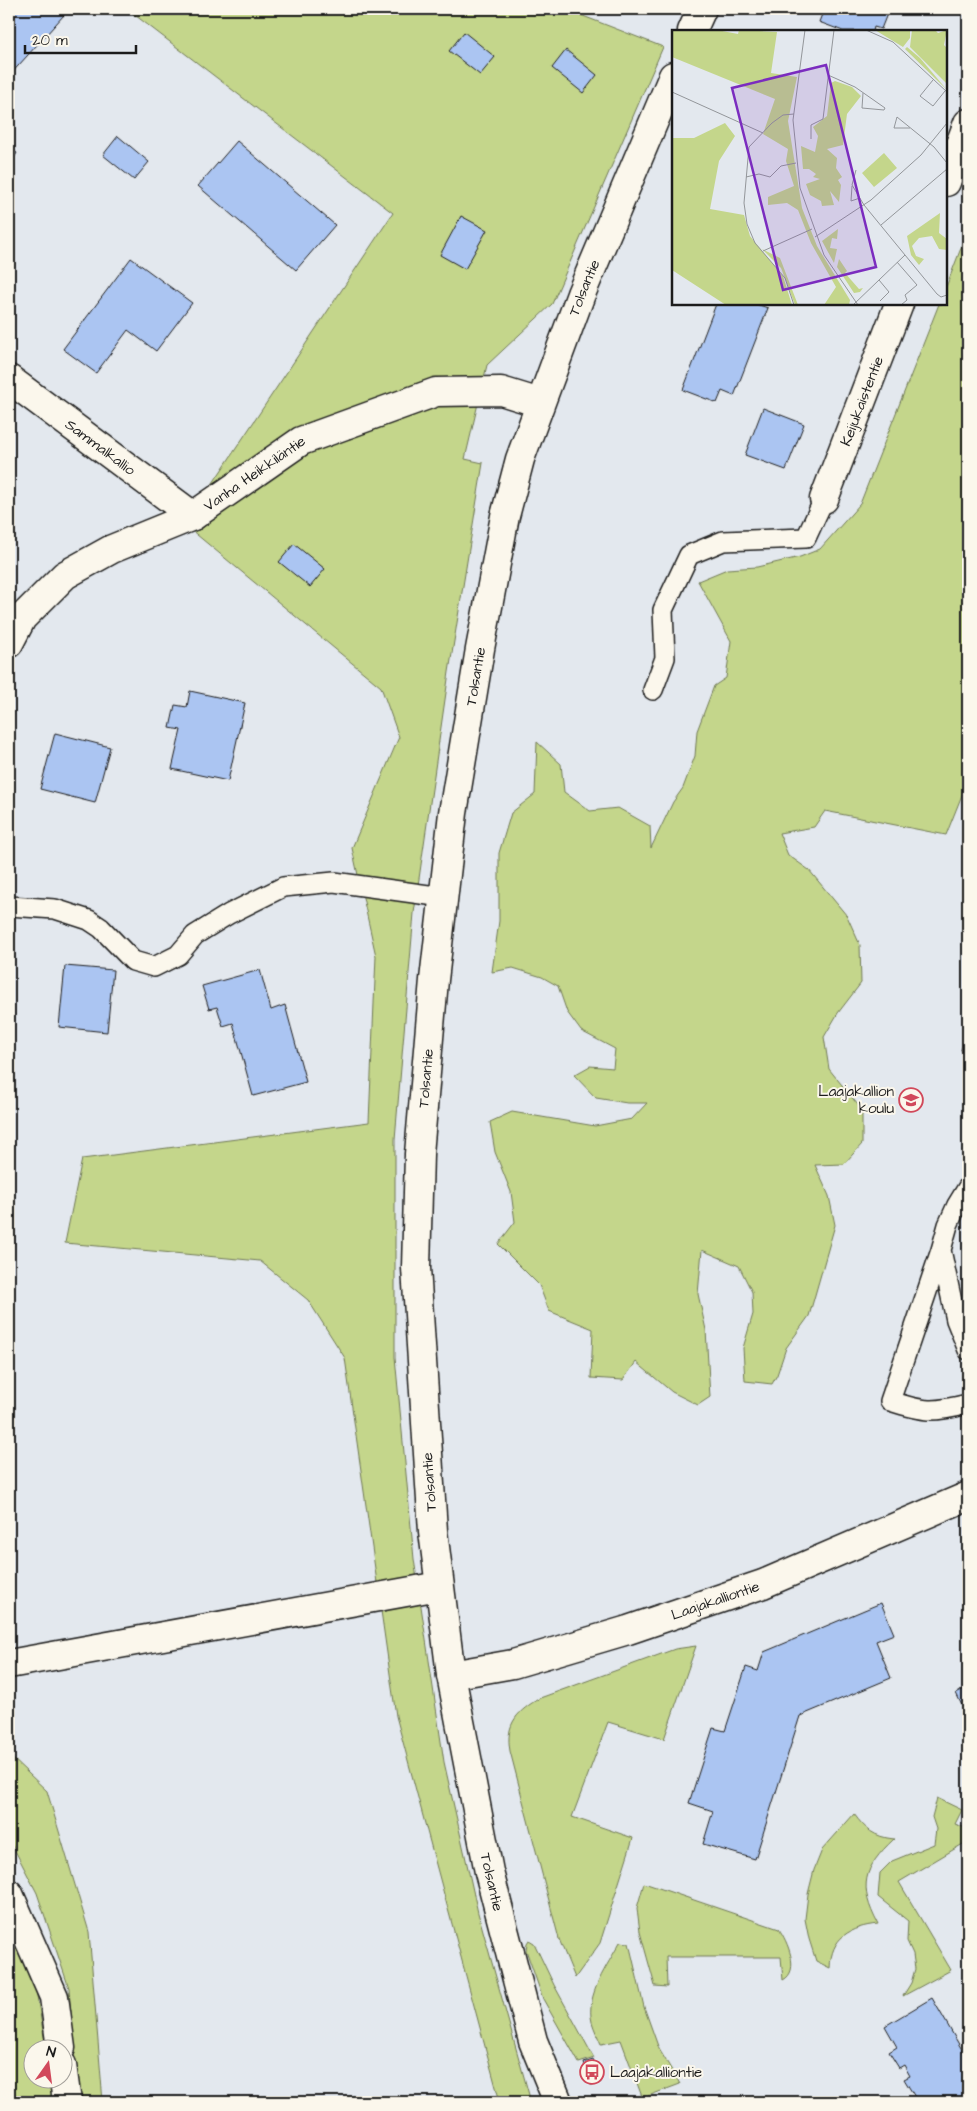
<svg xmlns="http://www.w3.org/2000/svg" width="977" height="2111" font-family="'Architects Daughter',sans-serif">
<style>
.green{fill:#c4d68b;stroke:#707954}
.building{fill:#abc5f2;stroke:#1c1c1c}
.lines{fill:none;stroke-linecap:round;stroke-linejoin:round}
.service-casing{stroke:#1c1c1c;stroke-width:22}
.minor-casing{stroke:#1c1c1c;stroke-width:31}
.tertiary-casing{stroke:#1c1c1c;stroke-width:31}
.service{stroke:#fbf7ec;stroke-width:19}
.minor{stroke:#fbf7ec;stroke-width:28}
.tertiary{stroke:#fbf7ec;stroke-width:28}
.labels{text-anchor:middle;stroke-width:4;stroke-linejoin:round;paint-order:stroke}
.street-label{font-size:15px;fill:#1c1c1c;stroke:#fbf7ec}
.poi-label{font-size:15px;fill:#1c1c1c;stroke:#fbf7ec;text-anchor:end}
.inset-road{fill:none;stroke:#93969a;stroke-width:1}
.view{fill:#7b2cbf;fill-opacity:0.15;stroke:#7b2cbf;stroke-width:2.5}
.inset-edge{fill:none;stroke:#1c1c1c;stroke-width:2.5}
</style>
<rect width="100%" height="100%" fill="#e3e8ee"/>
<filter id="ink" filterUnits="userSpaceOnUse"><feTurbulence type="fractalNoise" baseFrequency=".02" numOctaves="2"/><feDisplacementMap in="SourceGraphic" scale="10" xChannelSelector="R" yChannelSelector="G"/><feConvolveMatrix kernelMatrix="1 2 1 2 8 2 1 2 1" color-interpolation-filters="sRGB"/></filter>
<g filter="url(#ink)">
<!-- green -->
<path class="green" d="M 127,9 L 565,9 L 663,47 L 552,304 L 487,365 L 465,459 L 483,463 L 449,672 L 414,913 L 395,1139 L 395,1357 L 414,1559 L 444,1762 L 478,1913 L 531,2102 L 500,2102 L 396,1716 L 345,1358 L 308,1300 L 260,1261 L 65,1243 L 82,1159 L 369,1122 L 376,956 L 352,848 L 399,737 L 381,687 L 185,525 L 393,213 Z
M 968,230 L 968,780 L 946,835 L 825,811 L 814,827 L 779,833 L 788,855 L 809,870 L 847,916 L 860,945 L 861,983 L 838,1013 L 824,1037 L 829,1069 L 862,1110 L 862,1144 L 844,1164 L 815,1165 L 829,1196 L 835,1225 L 809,1316 L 786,1348 L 777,1375 L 772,1384 L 745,1381 L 743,1348 L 753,1314 L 752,1292 L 739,1266 L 702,1250 L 698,1294 L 706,1330 L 710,1397 L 698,1405 L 672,1392 L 636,1362 L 623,1380 L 591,1378 L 593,1329 L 549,1311 L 539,1285 L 498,1244 L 515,1222 L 511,1192 L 495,1152 L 490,1122 L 512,1112 L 595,1126 L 632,1119 L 647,1103 L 627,1103 L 596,1098 L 574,1075 L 590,1066 L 613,1068 L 615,1049 L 581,1031 L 567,1012 L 558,986 L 542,977 L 513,968 L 492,972 L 499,921 L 499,853 L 511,813 L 535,794 L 537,742 L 561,764 L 564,792 L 590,811 L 618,808 L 650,826 L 651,848 L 673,802 L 683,788 L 695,756 L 697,731 L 714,686 L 726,678 L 731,641 L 698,581 L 727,569 L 757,567 L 800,557 L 820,549 L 860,504 L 939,304 L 946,304 L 946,287 Z
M 696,1646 L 664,1739 L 608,1722 L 572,1817 L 633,1838 L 600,1943 L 575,1978 L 559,1939 L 510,1751 C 505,1723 518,1711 540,1698 L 675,1649 Z
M 9,1755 L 47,1791 L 89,1932 L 103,2102 L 78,2102 L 69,1988 L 37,1893 L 9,1839 Z
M 937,1798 L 962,1810 L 955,1824 L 968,1829 L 968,1841 L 899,1882 L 951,1970 L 903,1996 L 911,1983 L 915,1969 L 913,1954 L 907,1941 L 908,1921 L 878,1897 L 880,1873 L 892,1861 L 934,1844 L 936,1829 L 932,1817 Z
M 854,1814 C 865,1829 874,1837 894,1839 C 863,1868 858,1886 878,1924 C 850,1927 831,1937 830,1968 L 816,1961 L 809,1939 L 805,1919 L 808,1894 L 814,1870 L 822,1850 Z
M 644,1883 L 779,1929 C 787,1941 801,1971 783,1980 L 781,1957 L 666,1957 L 667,1987 L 655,1986 L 640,1932 L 637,1908 Z
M 9,1925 L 33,1973 L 46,2048 L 32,2048 L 32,2078 L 51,2079 L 55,2102 L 9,2102 Z
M 529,1940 L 534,1943 L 554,1985 L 594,2058 L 579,2063 L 543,1999 L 526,1950 L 527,1943 Z
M 620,1942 L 629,1943 L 644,2007 L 659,2049 L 680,2084 L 648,2096 L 651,2102 L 644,2102 L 621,2040 L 601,2044 C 598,2037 594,2029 592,2022 C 585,1995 608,1965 620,1942 Z"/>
<!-- building -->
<path class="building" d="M 9,9 L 57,9 L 64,15 L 9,76 Z
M 824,9 L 889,9 L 881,29 L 874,27 L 873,31 L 843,31 L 819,22 Z
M 464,32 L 495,57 L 480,75 L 449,51 Z
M 566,50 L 597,75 L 583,93 L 552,68 Z
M 118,136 L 149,162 L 134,180 L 103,155 Z
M 237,141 L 335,225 L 296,270 L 198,186 Z
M 9,148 L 17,153 L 9,166 Z
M 461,216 L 487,230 L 465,269 L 440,255 Z
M 131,258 L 192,303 L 156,351 L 128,330 L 96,373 L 63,349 Z
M 716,304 L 756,304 L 768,308 L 734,396 L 722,391 L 717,403 L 683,390 Z
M 763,408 L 804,424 L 786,470 L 745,455 Z
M 294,544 L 325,569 L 310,587 L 279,562 Z
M 190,691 L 245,703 L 228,781 L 172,769 L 181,730 L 170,728 L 175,705 L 187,707 Z
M 55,733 L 110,747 L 95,803 L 40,789 Z
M 65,966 L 113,970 L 107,1032 L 59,1027 Z
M 260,970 L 271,1010 L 285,1005 L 306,1082 L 253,1096 L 233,1023 L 223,1026 L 217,1007 L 209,1009 L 202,986 Z
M 968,1032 L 968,1053 L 961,1050 Z
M 881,1603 L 894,1634 L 876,1641 L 891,1678 L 800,1716 L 755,1859 L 703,1844 L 713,1811 L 689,1803 L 713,1728 L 725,1731 L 746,1667 L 758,1671 L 764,1652 Z
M 968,1687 L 968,1718 L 956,1693 Z
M 932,1998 L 968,2060 L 968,2102 L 918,2102 L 904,2079 L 910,2076 L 904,2065 L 899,2068 L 889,2052 L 897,2047 L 885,2026 Z
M 593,2060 L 601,2082 L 591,2085 L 584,2063 Z"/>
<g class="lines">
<!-- service casing -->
<g class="service-casing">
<path id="service" d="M 653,690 L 665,658 L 663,610 L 689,555 L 723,541 L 806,538 L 824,499
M 9,906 L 55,909 L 89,920 L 101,928 L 133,961 L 154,967 L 178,955 L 195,935 L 229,914 L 283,887 L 334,882 L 443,897
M 968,1187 L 957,1205 L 948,1225 L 941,1250 L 956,1320 L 968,1350
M 941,1250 L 890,1401 C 925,1412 932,1413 968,1404"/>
</g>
<!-- minor casing -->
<g class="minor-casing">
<g id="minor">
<path d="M 946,182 L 968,123"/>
<path id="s1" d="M 9,379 L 193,516"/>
<path id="s2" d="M 824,499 L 899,304"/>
<path id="s3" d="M 9,643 L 22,618 L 65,575 L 112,549 L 193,516 L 301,441 L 436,392 L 501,391 L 540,403"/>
<path d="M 9,1664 L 439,1586"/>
<path id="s4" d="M 451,1675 L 513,1664 L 628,1630 L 763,1584 L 968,1496"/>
<path d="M 9,1894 L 54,1997 L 61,2048"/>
<path d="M 62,2065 L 67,2102"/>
</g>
</g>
<!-- tertiary casing -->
<g class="tertiary-casing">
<g id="tertiary">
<path d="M 692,31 L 702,9"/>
<path id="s5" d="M 558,2102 L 533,2041 L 489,1872 L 451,1675 L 433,1531 L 416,1268 L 419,1154 L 434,980 L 453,813 L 480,649 L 505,516 L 520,459 L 581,294 L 673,76"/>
</g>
</g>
<!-- service -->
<use href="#service" class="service"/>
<!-- minor -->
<use href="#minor" class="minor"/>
<!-- tertiary -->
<use href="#tertiary" class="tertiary"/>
</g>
</g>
<!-- icons -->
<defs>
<g id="school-ring" transform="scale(1.25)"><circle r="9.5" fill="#fbf7ec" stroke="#d1495b" stroke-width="1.5"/><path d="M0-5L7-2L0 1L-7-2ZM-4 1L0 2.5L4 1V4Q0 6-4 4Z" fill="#d1495b"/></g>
<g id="bus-ring" transform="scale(1.25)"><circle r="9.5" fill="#fbf7ec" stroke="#d1495b" stroke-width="1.5"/><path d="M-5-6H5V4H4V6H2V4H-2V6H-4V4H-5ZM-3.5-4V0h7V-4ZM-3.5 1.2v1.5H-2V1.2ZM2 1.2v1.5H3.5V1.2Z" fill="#d1495b"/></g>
</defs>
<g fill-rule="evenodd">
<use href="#school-ring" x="911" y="1100"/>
<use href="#bus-ring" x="592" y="2072"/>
</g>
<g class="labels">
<!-- street labels -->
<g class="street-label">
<text dy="5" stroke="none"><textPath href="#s5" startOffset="1850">Tolsantie</textPath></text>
<text dy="5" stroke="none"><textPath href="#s2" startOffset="105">Keijukaistentie</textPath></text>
<text dy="5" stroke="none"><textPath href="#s1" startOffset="114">Sammalkallio</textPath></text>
<text dy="5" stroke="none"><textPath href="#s3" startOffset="305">Vanha Heikkiläntie</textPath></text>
<text dy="5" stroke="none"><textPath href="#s5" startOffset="1445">Tolsantie</textPath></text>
<text dy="5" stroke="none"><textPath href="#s5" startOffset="1040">Tolsantie</textPath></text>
<text transform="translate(429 1482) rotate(-94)" y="5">Tolsantie</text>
<text dy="5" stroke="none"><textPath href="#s4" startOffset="275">Laajakalliontie</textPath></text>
<text transform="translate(492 1882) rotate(77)" y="5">Tolsantie</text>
</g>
<!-- poi labels -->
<g class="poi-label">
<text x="894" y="1096">Laajakallion<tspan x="894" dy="17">koulu</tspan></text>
<text x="610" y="2077" text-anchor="start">Laajakalliontie</text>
</g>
</g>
<!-- overview -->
<g transform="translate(672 30)">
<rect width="275" height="275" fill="#e3e8ee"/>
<path d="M 0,0 L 45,0 L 66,4 L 67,0 L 105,2 L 99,43 L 125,47 L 116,91 L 130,178 L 145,216 L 178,270 L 177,275 L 152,275 L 164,257 L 139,213 L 126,180 L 115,173 L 96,175 L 96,167 L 122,156 L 114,131 L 116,119 L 91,104 L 103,69 L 0,27 ZM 203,0 L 238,0 L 238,8 L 231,17 ZM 240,0 L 263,0 L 266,3 L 275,0 L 272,15 L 275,18 L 275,54 L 238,17 ZM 235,17 L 248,28 L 275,60 L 233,19 ZM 163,51 L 180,57 L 189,66 L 175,84 L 171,115 L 155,119 L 165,128 L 164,138 L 170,147 L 166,150 L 169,155 L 167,172 L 158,161 L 162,175 L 150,176 L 149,171 L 138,165 L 134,154 L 148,149 L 141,147 L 144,144 L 137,139 L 131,139 L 129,116 L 143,122 L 146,106 L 141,97 L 155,86 L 159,53 ZM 53,93 L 63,106 L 47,131 L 38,179 L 72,185 L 78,206 L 111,246 L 120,275 L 54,275 L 0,240 L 0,108 L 22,108 ZM 212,123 L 225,138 L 202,157 L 190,143 ZM 268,183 L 267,203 L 275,209 L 275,220 L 267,219 L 260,206 L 247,208 L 240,216 L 244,226 L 252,229 L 247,235 L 239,225 L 235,206 ZM 166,199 L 165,209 L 160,208 L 158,218 L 165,219 L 162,233 L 150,211 ZM 90,219 L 108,228 L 126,275 L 123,275 L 109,238 ZM 167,229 L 175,241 L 173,243 L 187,259 L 191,258 L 188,262 L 182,263 L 165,237 Z" fill="#c4d68b"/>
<path class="inset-road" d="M 133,0 L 121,90 L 128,158 L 152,225 L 186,275M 194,0 L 221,12 L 275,62M 156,45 L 183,57 L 213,78 L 212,80 L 190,78 L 191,63M 261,50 L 248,66 L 261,76 L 273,61M 0,62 L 91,103M 122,84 L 111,85 L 100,93 L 77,117 L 72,173 L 75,194 L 83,213 L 113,248 L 122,275M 238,98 L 222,98 L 225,87 L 262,117 L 275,133M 139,109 L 139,95 L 151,89 L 162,0M 184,140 L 180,155 L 192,175 L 265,264 L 269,267 L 275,265M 74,147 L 87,144 L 98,147 L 109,136 L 124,133M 180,156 L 179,171 L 188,168M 209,195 L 275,139M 143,207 L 199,170 L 249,125 L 275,93M 91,221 L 140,199M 225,232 L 245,255 L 233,265 L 235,270 L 229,275M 207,250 L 217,262 L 208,271M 181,275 L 233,225"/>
<path class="view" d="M 154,35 L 204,237 L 111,260 L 60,58 Z"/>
<rect width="275" height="275" class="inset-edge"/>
</g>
<!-- margin -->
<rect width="977" height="2111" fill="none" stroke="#fbf7ec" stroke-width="30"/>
<rect x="15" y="15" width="947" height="2081" fill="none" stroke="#1c1c1c" stroke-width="2" filter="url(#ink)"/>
<!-- north arrow -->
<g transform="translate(48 2064) rotate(14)"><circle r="24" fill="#fbf7ec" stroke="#a29f99"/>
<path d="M0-4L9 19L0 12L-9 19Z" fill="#d1495b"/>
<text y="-8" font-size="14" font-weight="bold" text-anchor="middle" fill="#1c1c1c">N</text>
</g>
<!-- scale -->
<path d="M25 45v8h111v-8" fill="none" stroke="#1c1c1c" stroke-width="2.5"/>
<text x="32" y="45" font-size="15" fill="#1c1c1c" stroke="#fbf7ec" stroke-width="4" paint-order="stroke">20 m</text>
</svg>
